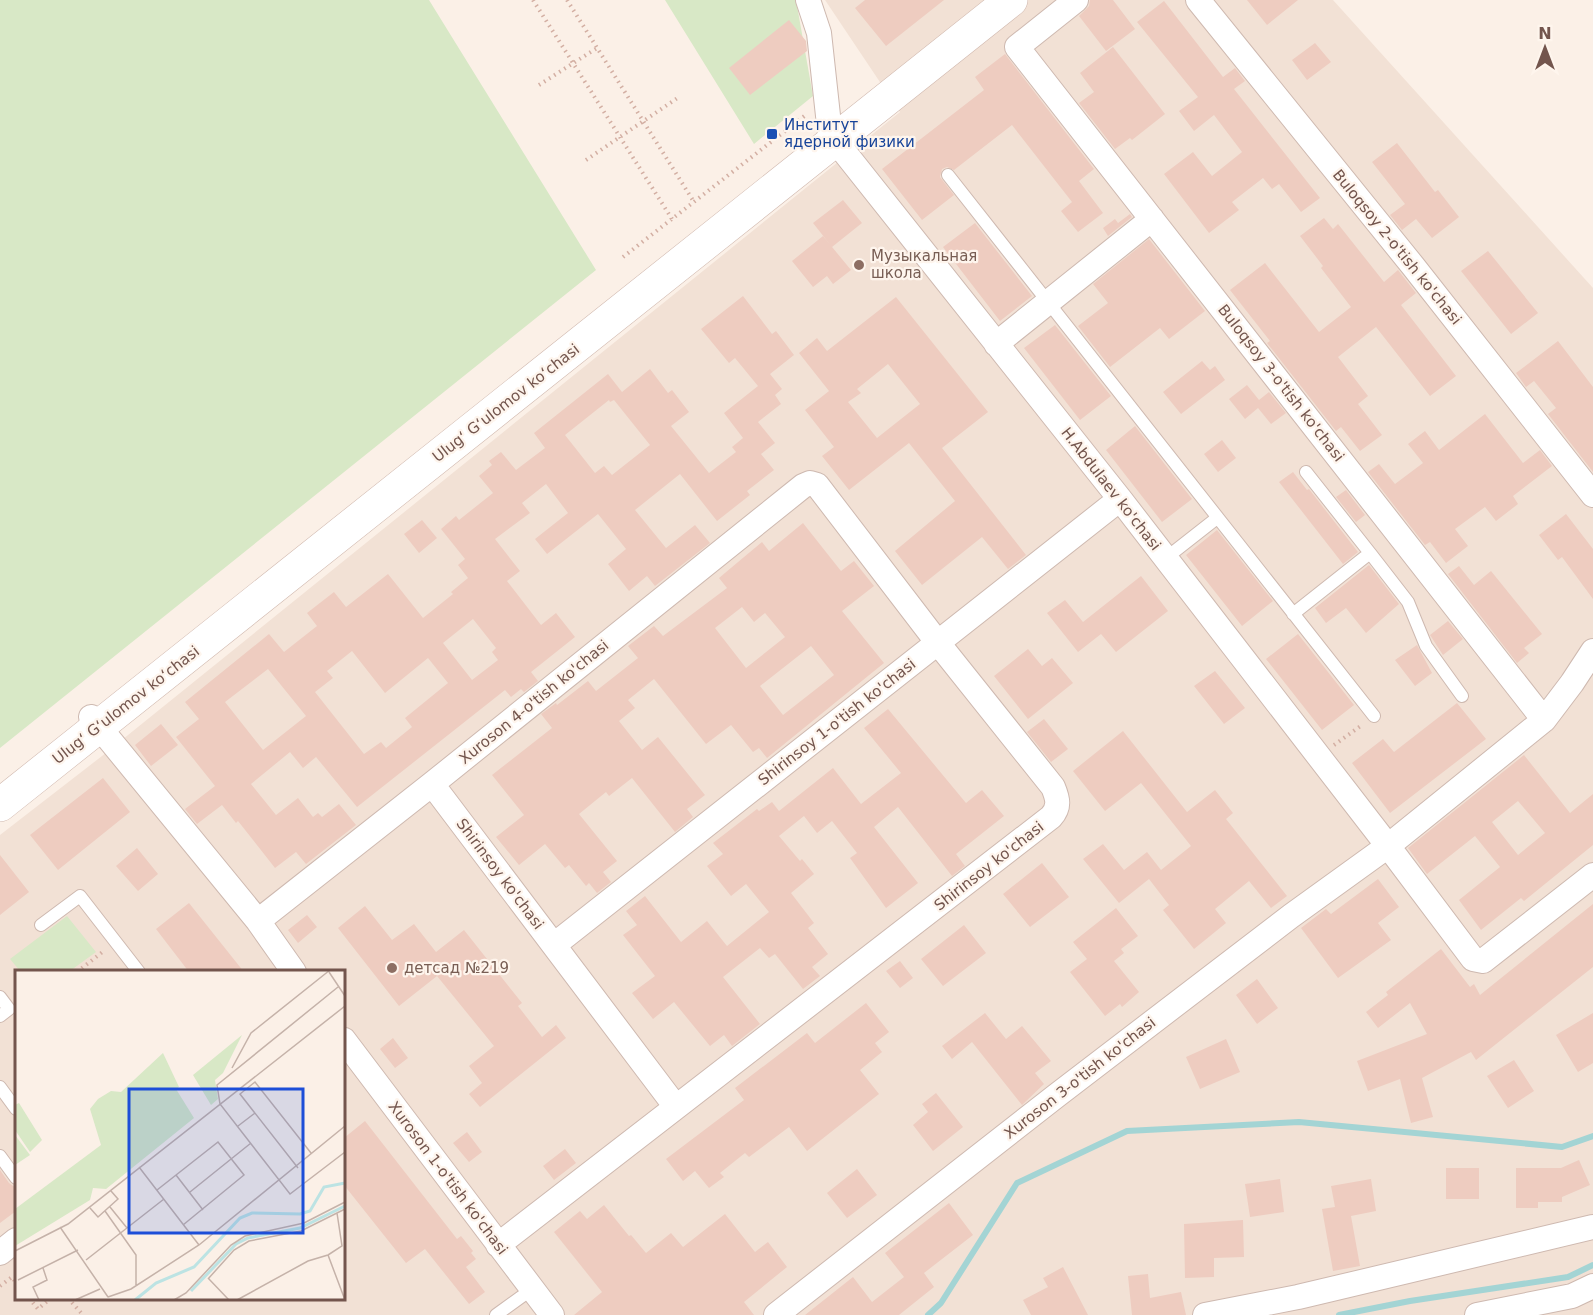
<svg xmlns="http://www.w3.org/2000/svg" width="1593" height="1315" font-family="'DejaVu Sans',sans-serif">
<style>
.residential{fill:#f2e1d5;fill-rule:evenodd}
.green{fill:#d8e8c6}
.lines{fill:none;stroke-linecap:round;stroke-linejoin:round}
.stream{stroke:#a3d4d4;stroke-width:6}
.building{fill:#eeccc0;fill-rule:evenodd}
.service-casing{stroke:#ceb9b0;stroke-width:14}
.minor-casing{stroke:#ceb9b0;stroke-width:26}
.secondary-casing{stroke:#d0b8ae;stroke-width:34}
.path{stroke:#d3afa3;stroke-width:4;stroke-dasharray:1.5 4.5;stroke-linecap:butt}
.service{stroke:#fff;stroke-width:12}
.minor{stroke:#fff;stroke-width:24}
.secondary{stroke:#fff;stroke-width:33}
.transit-dot{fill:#1a4fb4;stroke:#fef5ed;stroke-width:2}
.education-dot{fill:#8d6e63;stroke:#fef5ed;stroke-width:2}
.labels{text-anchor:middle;stroke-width:4.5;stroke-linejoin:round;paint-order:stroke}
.transit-label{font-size:15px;fill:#164399;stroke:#fef5ed;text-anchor:start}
.street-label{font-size:15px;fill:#73554d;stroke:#fef5ed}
.education-label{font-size:15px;fill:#785e54;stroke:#fef5ed;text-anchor:start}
.inset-river{fill:none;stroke:#bce3e3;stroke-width:3}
.inset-road{fill:none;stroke:#c5b2a9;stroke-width:1.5}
.view{fill:#1d4ed8;fill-opacity:0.15;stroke:#1d4ed8;stroke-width:3}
.inset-edge{fill:none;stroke:#73554d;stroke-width:3}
</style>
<rect width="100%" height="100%" fill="#fbf0e7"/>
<!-- residential -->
<path class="residential" d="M 825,0 L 1333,0 L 1593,288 L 1593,1315 L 0,1315 L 0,835 L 102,756 L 900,112 ZM 16,972 L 344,972 L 344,1298 L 16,1298 Z"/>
<!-- green -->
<path class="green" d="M 0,0 L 429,0 L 596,270 L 0,748 Z
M 665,0 L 796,0 L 813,96 L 754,144 Z
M 67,916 L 96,952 L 70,971 L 20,971 L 10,959 Z"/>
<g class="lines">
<!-- stream -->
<path class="stream" d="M 928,1315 L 941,1303 L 1017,1183 L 1127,1131 L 1299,1122 L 1562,1147 L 1593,1136
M 1339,1315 L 1410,1301 L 1568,1277 L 1593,1265"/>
</g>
<!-- building -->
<path class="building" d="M 865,0 L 944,0 L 886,46 L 855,8 Z
M 1090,0 L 1113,0 L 1135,29 L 1106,51 L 1079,16 L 1089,6 Z
M 1247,0 L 1298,0 L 1267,25 Z
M 1164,1 L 1223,77 L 1235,68 L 1245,81 L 1234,89 L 1320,198 L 1301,212 L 1279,184 L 1272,189 L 1263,178 L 1232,202 L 1239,210 L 1209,233 L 1164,174 L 1193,152 L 1212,176 L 1242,152 L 1214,115 L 1194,131 L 1179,111 L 1198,97 L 1137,22 Z
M 789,20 L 806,41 L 807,51 L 750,95 L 729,68 Z
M 1315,43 L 1331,62 L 1307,80 L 1292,60 Z
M 1113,47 L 1165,114 L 1132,140 L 1130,138 L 1115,149 L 1079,103 L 1094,92 L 1080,73 Z
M 1005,54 L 1094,169 L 1079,181 L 1103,213 L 1078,232 L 1061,211 L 1072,202 L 1012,125 L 954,170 L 947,167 L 942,169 L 940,177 L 954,195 L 922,220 L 882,169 L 984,90 L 975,77 Z
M 1397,143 L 1435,192 L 1438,190 L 1459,217 L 1432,238 L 1416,219 L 1402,230 L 1390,215 L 1405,204 L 1372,162 Z
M 843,200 L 862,223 L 832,247 L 813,223 Z
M 1130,214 L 1132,217 L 1108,236 L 1103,228 L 1115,219 L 1118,223 Z
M 1324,218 L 1333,229 L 1338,224 L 1384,282 L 1398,270 L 1416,293 L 1401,305 L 1456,376 L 1430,396 L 1376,327 L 1338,357 L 1368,396 L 1358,404 L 1382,435 L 1360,451 L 1341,427 L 1336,431 L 1267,343 L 1270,341 L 1230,290 L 1265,263 L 1319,332 L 1351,307 L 1321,268 L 1323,266 L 1300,236 Z
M 975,223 L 1032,296 L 1000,321 L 943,247 Z
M 823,236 L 851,270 L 833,284 L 827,276 L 813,287 L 792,261 Z
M 1149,239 L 1205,311 L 1169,339 L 1160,328 L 1110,367 L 1078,326 L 1108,303 L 1093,284 Z
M 1488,251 L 1538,313 L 1511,334 L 1461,271 Z
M 743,296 L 772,334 L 776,331 L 794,355 L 770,374 L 782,389 L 775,395 L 781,404 L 758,422 L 775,443 L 761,454 L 774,470 L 747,491 L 750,495 L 717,521 L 680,474 L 635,510 L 666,548 L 695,525 L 710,543 L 655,586 L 647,576 L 629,591 L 608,564 L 626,549 L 598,514 L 547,554 L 535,539 L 568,513 L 546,484 L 522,503 L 530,513 L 495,539 L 520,571 L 507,581 L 541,625 L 556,613 L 575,637 L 531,672 L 538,681 L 524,692 L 521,689 L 511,697 L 505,690 L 357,807 L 316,757 L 303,768 L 290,752 L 251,784 L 276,815 L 298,798 L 313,817 L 318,813 L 322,817 L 339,804 L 356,825 L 306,864 L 296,852 L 275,868 L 238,821 L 236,823 L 222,805 L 197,824 L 185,809 L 215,786 L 176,737 L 199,719 L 185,702 L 269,634 L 284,652 L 317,626 L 307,613 L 334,592 L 346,607 L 388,574 L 423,618 L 453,594 L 451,592 L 468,578 L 458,565 L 465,559 L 441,529 L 456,516 L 459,520 L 493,493 L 479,476 L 492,465 L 489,461 L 501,452 L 516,470 L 545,448 L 534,433 L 608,374 L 622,392 L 650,369 L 668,393 L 672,390 L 689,412 L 671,426 L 709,473 L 736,452 L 732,447 L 743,438 L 724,413 L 758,386 L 735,358 L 729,363 L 701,329 ZM 609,400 L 610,402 L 614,400 L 650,445 L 612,475 L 604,466 L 595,473 L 565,435 ZM 473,619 L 496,648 L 492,652 L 498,660 L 472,680 L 443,643 ZM 352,651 L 385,693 L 428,658 L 448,683 L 405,718 L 412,727 L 386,748 L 381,742 L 364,754 L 315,692 L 333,678 L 327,671 ZM 268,669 L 306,716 L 263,750 L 225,702 Z
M 896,297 L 988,412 L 942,448 L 1026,555 L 1008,569 L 982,537 L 922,585 L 895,551 L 955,501 L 909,443 L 849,490 L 822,456 L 834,447 L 805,410 L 829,391 L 799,353 L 817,338 L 827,351 ZM 888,364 L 920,404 L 877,438 L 848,402 L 861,393 L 857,389 Z
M 1055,325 L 1111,396 L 1080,420 L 1024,348 Z
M 1558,341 L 1593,387 L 1593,472 L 1548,414 L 1556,408 L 1534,381 L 1526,387 L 1516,373 Z
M 1202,361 L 1210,370 L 1215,366 L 1225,380 L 1181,414 L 1163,392 Z
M 1247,385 L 1259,400 L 1269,392 L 1286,413 L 1271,424 L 1258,408 L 1245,419 L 1229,399 Z
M 1485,414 L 1523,463 L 1540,450 L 1552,466 L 1513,496 L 1518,504 L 1496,521 L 1485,507 L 1455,529 L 1468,546 L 1446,563 L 1430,542 L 1425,545 L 1368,472 L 1379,464 L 1395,484 L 1423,463 L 1408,444 L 1425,431 L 1439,450 Z
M 1135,426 L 1192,499 L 1162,522 L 1106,450 Z
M 1222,440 L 1236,458 L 1218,472 L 1204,454 Z
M 1293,472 L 1307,490 L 1309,489 L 1358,552 L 1343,564 L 1279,482 Z
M 1346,490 L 1365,515 L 1356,522 L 1336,497 Z
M 1566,514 L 1593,549 L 1593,599 L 1562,557 L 1558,560 L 1539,535 Z
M 422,520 L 437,538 L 419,553 L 404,534 Z
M 803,523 L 841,571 L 854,561 L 874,586 L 842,611 L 884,663 L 767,758 L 759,748 L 753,752 L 731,725 L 706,744 L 654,679 L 628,700 L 635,708 L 619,721 L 642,750 L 658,737 L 705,795 L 687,809 L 693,817 L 675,832 L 632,778 L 609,796 L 606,792 L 579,814 L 617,861 L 603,872 L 611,882 L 597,893 L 589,883 L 586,886 L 569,865 L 565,868 L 545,844 L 519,865 L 496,837 L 524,815 L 492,775 L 552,728 L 541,714 L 556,703 L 557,705 L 588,681 L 596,691 L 638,658 L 628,646 L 654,626 L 663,636 L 727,588 L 719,578 L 744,557 L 762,542 L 769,551 ZM 742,607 L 754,622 L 765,613 L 785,637 L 746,668 L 715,628 ZM 811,646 L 834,675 L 783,715 L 760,686 Z
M 1217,530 L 1273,601 L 1242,626 L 1186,555 Z
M 1369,565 L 1399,604 L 1366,633 L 1346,608 L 1326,623 L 1315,608 Z
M 1459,566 L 1474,585 L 1491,571 L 1542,634 L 1524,648 L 1529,653 L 1517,663 L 1448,574 Z
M 1141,576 L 1168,611 L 1116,652 L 1101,634 L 1078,652 L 1047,613 L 1065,600 L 1083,622 Z
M 1448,621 L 1463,639 L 1443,655 L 1430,635 Z
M 1298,634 L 1354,705 L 1322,730 L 1266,659 Z
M 1417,645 L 1432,673 L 1415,686 L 1395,660 Z
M 1028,649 L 1042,666 L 1052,658 L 1073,683 L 1028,719 L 994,676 Z
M 1215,671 L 1245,708 L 1224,724 L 1194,686 Z
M 1457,703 L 1486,739 L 1390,813 L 1352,763 L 1383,739 L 1394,752 Z
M 888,709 L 966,803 L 982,790 L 1004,816 L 956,854 L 965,866 L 952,876 L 898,807 L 874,827 L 918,883 L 886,908 L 850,858 L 857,853 L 832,821 L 817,833 L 804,816 L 779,836 L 800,861 L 802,859 L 814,874 L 791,893 L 814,923 L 808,928 L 828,954 L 812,967 L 820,976 L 803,989 L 775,954 L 769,958 L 760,948 L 723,977 L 760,1024 L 732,1046 L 724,1035 L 710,1046 L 674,1002 L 653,1019 L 632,993 L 655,976 L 623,935 L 637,925 L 626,911 L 645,896 L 681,942 L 707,921 L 727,946 L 769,912 L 746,884 L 731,896 L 707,866 L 723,854 L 713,843 L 757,809 L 759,811 L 772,802 L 779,811 L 833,768 L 861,804 L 901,773 L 864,728 Z
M 1044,719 L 1068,749 L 1051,762 L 1027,732 Z
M 161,724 L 178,745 L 151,766 L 135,745 Z
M 1123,731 L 1187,812 L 1215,790 L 1233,813 L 1226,819 L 1287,896 L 1271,908 L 1249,881 L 1215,909 L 1226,923 L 1194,949 L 1163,910 L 1169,905 L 1149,879 L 1119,903 L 1083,859 L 1103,844 L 1124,870 L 1147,852 L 1161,870 L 1191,846 L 1141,783 L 1105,811 L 1073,771 Z
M 1524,755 L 1570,813 L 1593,794 L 1593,845 L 1524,901 L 1521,898 L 1481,930 L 1459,900 L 1500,867 L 1475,836 L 1427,874 L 1408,848 ZM 1518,801 L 1545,833 L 1518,855 L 1492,822 Z
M 103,778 L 130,812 L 58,870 L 30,835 Z
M 137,848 L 158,874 L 138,891 L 116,866 Z
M 0,855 L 29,892 L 0,915 Z
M 1042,863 L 1069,897 L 1030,927 L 1003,894 Z
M 1378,879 L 1399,907 L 1378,923 L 1391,940 L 1338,978 L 1301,928 L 1326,909 L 1331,914 Z
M 189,903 L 244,972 L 189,972 L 156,929 Z
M 1593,904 L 1593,967 L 1476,1060 L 1471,1052 L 1422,1078 L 1433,1117 L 1411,1123 L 1400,1079 L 1368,1091 L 1357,1061 L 1427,1034 L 1410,1003 L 1378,1028 L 1366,1012 L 1388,995 L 1386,992 L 1441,949 L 1470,987 L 1474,984 L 1480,995 Z
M 365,906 L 392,940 L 414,924 L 436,952 L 464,930 L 522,1003 L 518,1006 L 542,1037 L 556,1025 L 566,1038 L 480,1107 L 469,1094 L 482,1083 L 469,1066 L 494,1046 L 437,976 L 399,1006 L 338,928 Z
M 1116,908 L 1138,936 L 1121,949 L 1124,953 L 1114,961 L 1139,992 L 1122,1007 L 1120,1004 L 1105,1016 L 1070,972 L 1087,959 L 1073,942 Z
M 307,915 L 317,927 L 298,943 L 288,930 Z
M 964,925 L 986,953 L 943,986 L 921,959 Z
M 900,961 L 913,978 L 900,988 L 886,971 Z
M 1257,979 L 1278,1008 L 1257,1024 L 1236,995 Z
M 866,1003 L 889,1032 L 875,1043 L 882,1052 L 860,1070 L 879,1094 L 807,1151 L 789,1127 L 749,1157 L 745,1153 L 720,1173 L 724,1177 L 709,1188 L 695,1171 L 683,1181 L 666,1159 L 744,1100 L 735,1088 L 807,1033 L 815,1043 Z
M 985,1013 L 1006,1039 L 1022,1026 L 1051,1061 L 1035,1073 L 1044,1084 L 1022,1105 L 972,1042 L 952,1059 L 942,1046 Z
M 1593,1013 L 1593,1063 L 1578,1072 L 1556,1035 Z
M 393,1038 L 408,1058 L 395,1068 L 380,1049 Z
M 1226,1039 L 1240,1072 L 1200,1089 L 1186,1057 Z
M 1514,1060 L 1534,1091 L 1508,1108 L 1487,1076 Z
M 936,1093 L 963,1127 L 933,1151 L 913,1125 L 928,1112 L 922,1104 Z
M 365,1121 L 457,1239 L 461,1236 L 473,1251 L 471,1253 L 476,1259 L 466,1267 L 485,1292 L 469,1304 L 425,1249 L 406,1263 L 344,1185 L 344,1138 Z
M 467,1132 L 482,1152 L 469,1162 L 453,1143 Z
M 565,1149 L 576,1163 L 554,1180 L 543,1166 Z
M 1579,1160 L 1590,1185 L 1562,1197 L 1562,1202 L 1538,1202 L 1538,1208 L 1516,1208 L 1516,1168 L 1561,1168 Z
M 1446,1168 L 1479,1168 L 1479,1199 L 1446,1199 Z
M 857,1169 L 877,1195 L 847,1218 L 827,1193 Z
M 0,1170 L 9,1183 L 16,1188 L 16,1211 L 0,1223 Z
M 1280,1179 L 1284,1212 L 1250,1217 L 1245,1184 Z
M 1371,1179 L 1376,1211 L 1351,1216 L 1360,1266 L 1333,1271 L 1322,1209 L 1335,1207 L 1331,1186 Z
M 949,1203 L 973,1235 L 924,1273 L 934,1287 L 899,1315 L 805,1315 L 853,1277 L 872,1302 L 904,1277 L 885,1253 Z
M 604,1205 L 629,1236 L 631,1235 L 646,1253 L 671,1233 L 683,1247 L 725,1214 L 755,1252 L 768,1242 L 787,1267 L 744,1302 L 754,1315 L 574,1315 L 602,1292 L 554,1232 L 580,1211 L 587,1219 Z
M 1243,1220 L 1244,1257 L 1214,1258 L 1214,1277 L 1185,1278 L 1184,1224 Z
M 1063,1267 L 1088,1315 L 1031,1315 L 1023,1300 L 1048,1287 L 1043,1278 Z
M 1148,1274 L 1150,1298 L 1181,1292 L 1186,1315 L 1132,1315 L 1128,1276 Z"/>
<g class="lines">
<!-- service casing -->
<g class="service-casing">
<path id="service" d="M 948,175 L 1374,716
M 1306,472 L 1370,553
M 1166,558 L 1217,518
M 1293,614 L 1370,553 L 1408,602 L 1426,646 L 1462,696
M 41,925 L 80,896 L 139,972
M 0,997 L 9,1009 L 0,1016
M 0,1087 L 16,1109
M 0,1156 L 16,1178
M 496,1315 L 532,1289"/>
</g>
<!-- minor casing -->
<g class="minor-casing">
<path id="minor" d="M 808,0 L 819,33 L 830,134 L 1120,499 L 1388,846 L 1473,959 L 1483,961 L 1593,875
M 1076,0 L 1017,47 L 1544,720
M 1198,0 L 1413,266 L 1593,495
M 996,344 L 1152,219
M 91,717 L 258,921 L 294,972
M 432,784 L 676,1107
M 258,921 L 432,784 L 803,486 L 810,483 L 817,485 L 938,643 L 1053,787 C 1058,799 1060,807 1051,817 L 498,1245
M 554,945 L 1120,499
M 344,1040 L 552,1315
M 0,1253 L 16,1240
M 776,1315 L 1056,1096 L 1291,916 L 1388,846 L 1544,720 L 1572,683 L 1593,651
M 1205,1315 L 1298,1297 L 1593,1227
M 1477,1315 L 1572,1296 L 1593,1286"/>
</g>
<!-- secondary casing -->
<g class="secondary-casing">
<path id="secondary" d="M 0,805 L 1011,0"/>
</g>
<!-- path -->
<path class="path" d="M 533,0 L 672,219
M 567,0 L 694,202
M 539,85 L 597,48
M 586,160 L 679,97
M 623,257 L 807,114
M 1334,745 L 1362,725
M 77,972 L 105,950
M 0,1286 L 12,1277 L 16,1283
M 29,1298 L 38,1309 L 51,1298
M 68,1298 L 83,1315"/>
<!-- service -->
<use href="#service" class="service"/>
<!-- minor -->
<use href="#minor" class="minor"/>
<!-- secondary -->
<use href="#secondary" class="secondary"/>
</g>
<!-- markers -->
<rect class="transit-dot" x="766" y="128" width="12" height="12" rx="3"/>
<g class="education-dot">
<circle cx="859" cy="265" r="6"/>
<circle cx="392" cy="968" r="6"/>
</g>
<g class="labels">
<!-- transit labels -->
<g class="transit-label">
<text x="784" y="130">Институт<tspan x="784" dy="17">ядерной физики</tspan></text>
</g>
<!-- street labels -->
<g class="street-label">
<text transform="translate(1397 247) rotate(51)" y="5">Buloqsoy 2-o'tish ko'chasi</text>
<text transform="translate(1281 383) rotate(52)" y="5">Buloqsoy 3-o'tish ko'chasi</text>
<text transform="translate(506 403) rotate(-38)" y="5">Ulugʻ Gʻulomov koʻchasi</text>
<text transform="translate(1111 489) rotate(52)" y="5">H.Abdulaev ko'chasi</text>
<text transform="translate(534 702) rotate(-39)" y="5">Xuroson 4-o'tish ko'chasi</text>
<text transform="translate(126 705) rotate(-38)" y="5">Ulugʻ Gʻulomov koʻchasi</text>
<text transform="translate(837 722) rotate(-38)" y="5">Shirinsoy 1-o'tish ko'chasi</text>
<text transform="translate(989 866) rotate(-38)" y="5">Shirinsoy ko'chasi</text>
<text transform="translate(500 874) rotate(53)" y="5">Shirinsoy ko'chasi</text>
<text transform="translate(1080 1078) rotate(-38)" y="5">Xuroson 3-o'tish ko'chasi</text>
<text transform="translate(448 1178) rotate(53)" y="5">Хuroson 1-o'tish ko'chasi</text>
</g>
<!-- education labels -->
<g class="education-label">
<text x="871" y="261">Музыкальная<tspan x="871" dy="17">школа</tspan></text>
<text x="404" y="973">детсад №219</text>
</g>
</g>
<!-- overview -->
<g transform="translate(15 970)">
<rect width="330" height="330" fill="#fbf0e7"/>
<path d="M 227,65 L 208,103 L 200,110 L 203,129 L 196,135 L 178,105 ZM 148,83 L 164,117 L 161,119 L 179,148 L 91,219 L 78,218 L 75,230 L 0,276 L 0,239 L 86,175 L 75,139 L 83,129 L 96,121 L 106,122 ZM 4,133 L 27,170 L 15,182 L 0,160 L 0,135 ZM 0,165 L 15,185 L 0,195 Z" fill="#d8e8c6"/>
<path class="inset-river" d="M 176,321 L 221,274 L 233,268 L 285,258 L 330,236M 120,330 L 141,313 L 179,297 L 225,248 L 237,243 L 285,244 L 295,241 L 309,217 L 330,213"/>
<path class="inset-road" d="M 314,2 L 330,26M 323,17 L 202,115 L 205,134 L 275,224 L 330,182M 217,98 L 236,63 L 315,0M 223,156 L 240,143M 124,197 L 184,275M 283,198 L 225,124 L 240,112 L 296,183M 161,205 L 188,240M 142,220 L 203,172 L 229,205 L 168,255M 175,222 L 236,173M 95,237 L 112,258M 75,238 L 83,247 L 103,229 L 96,221M 90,241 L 121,285 L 121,315M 45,257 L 93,327M 0,281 L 53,254 L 330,36M 313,285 L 327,276 L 322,243M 71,290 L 149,229M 193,308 L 214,330M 193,309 L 219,280 L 234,271 L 286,261 L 330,239M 3,310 L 63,280M 93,327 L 116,319 L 184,275 L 330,156M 24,330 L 18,317 L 32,310 L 28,298M 60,330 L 85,319M 159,330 L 171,323 L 216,275 L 230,266 L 289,253 L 330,232M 222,330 L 293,291 L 313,285 L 330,330"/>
<path class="view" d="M 114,119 L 288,119 L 288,263 L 114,263 Z"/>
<rect width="330" height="330" class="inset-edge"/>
</g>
<!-- north arrow -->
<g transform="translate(1545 48)" stroke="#fef5ed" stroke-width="4.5" paint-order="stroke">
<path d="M0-4.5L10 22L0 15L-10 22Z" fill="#73554d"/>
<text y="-9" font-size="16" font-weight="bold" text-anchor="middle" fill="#73554d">N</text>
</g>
</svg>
